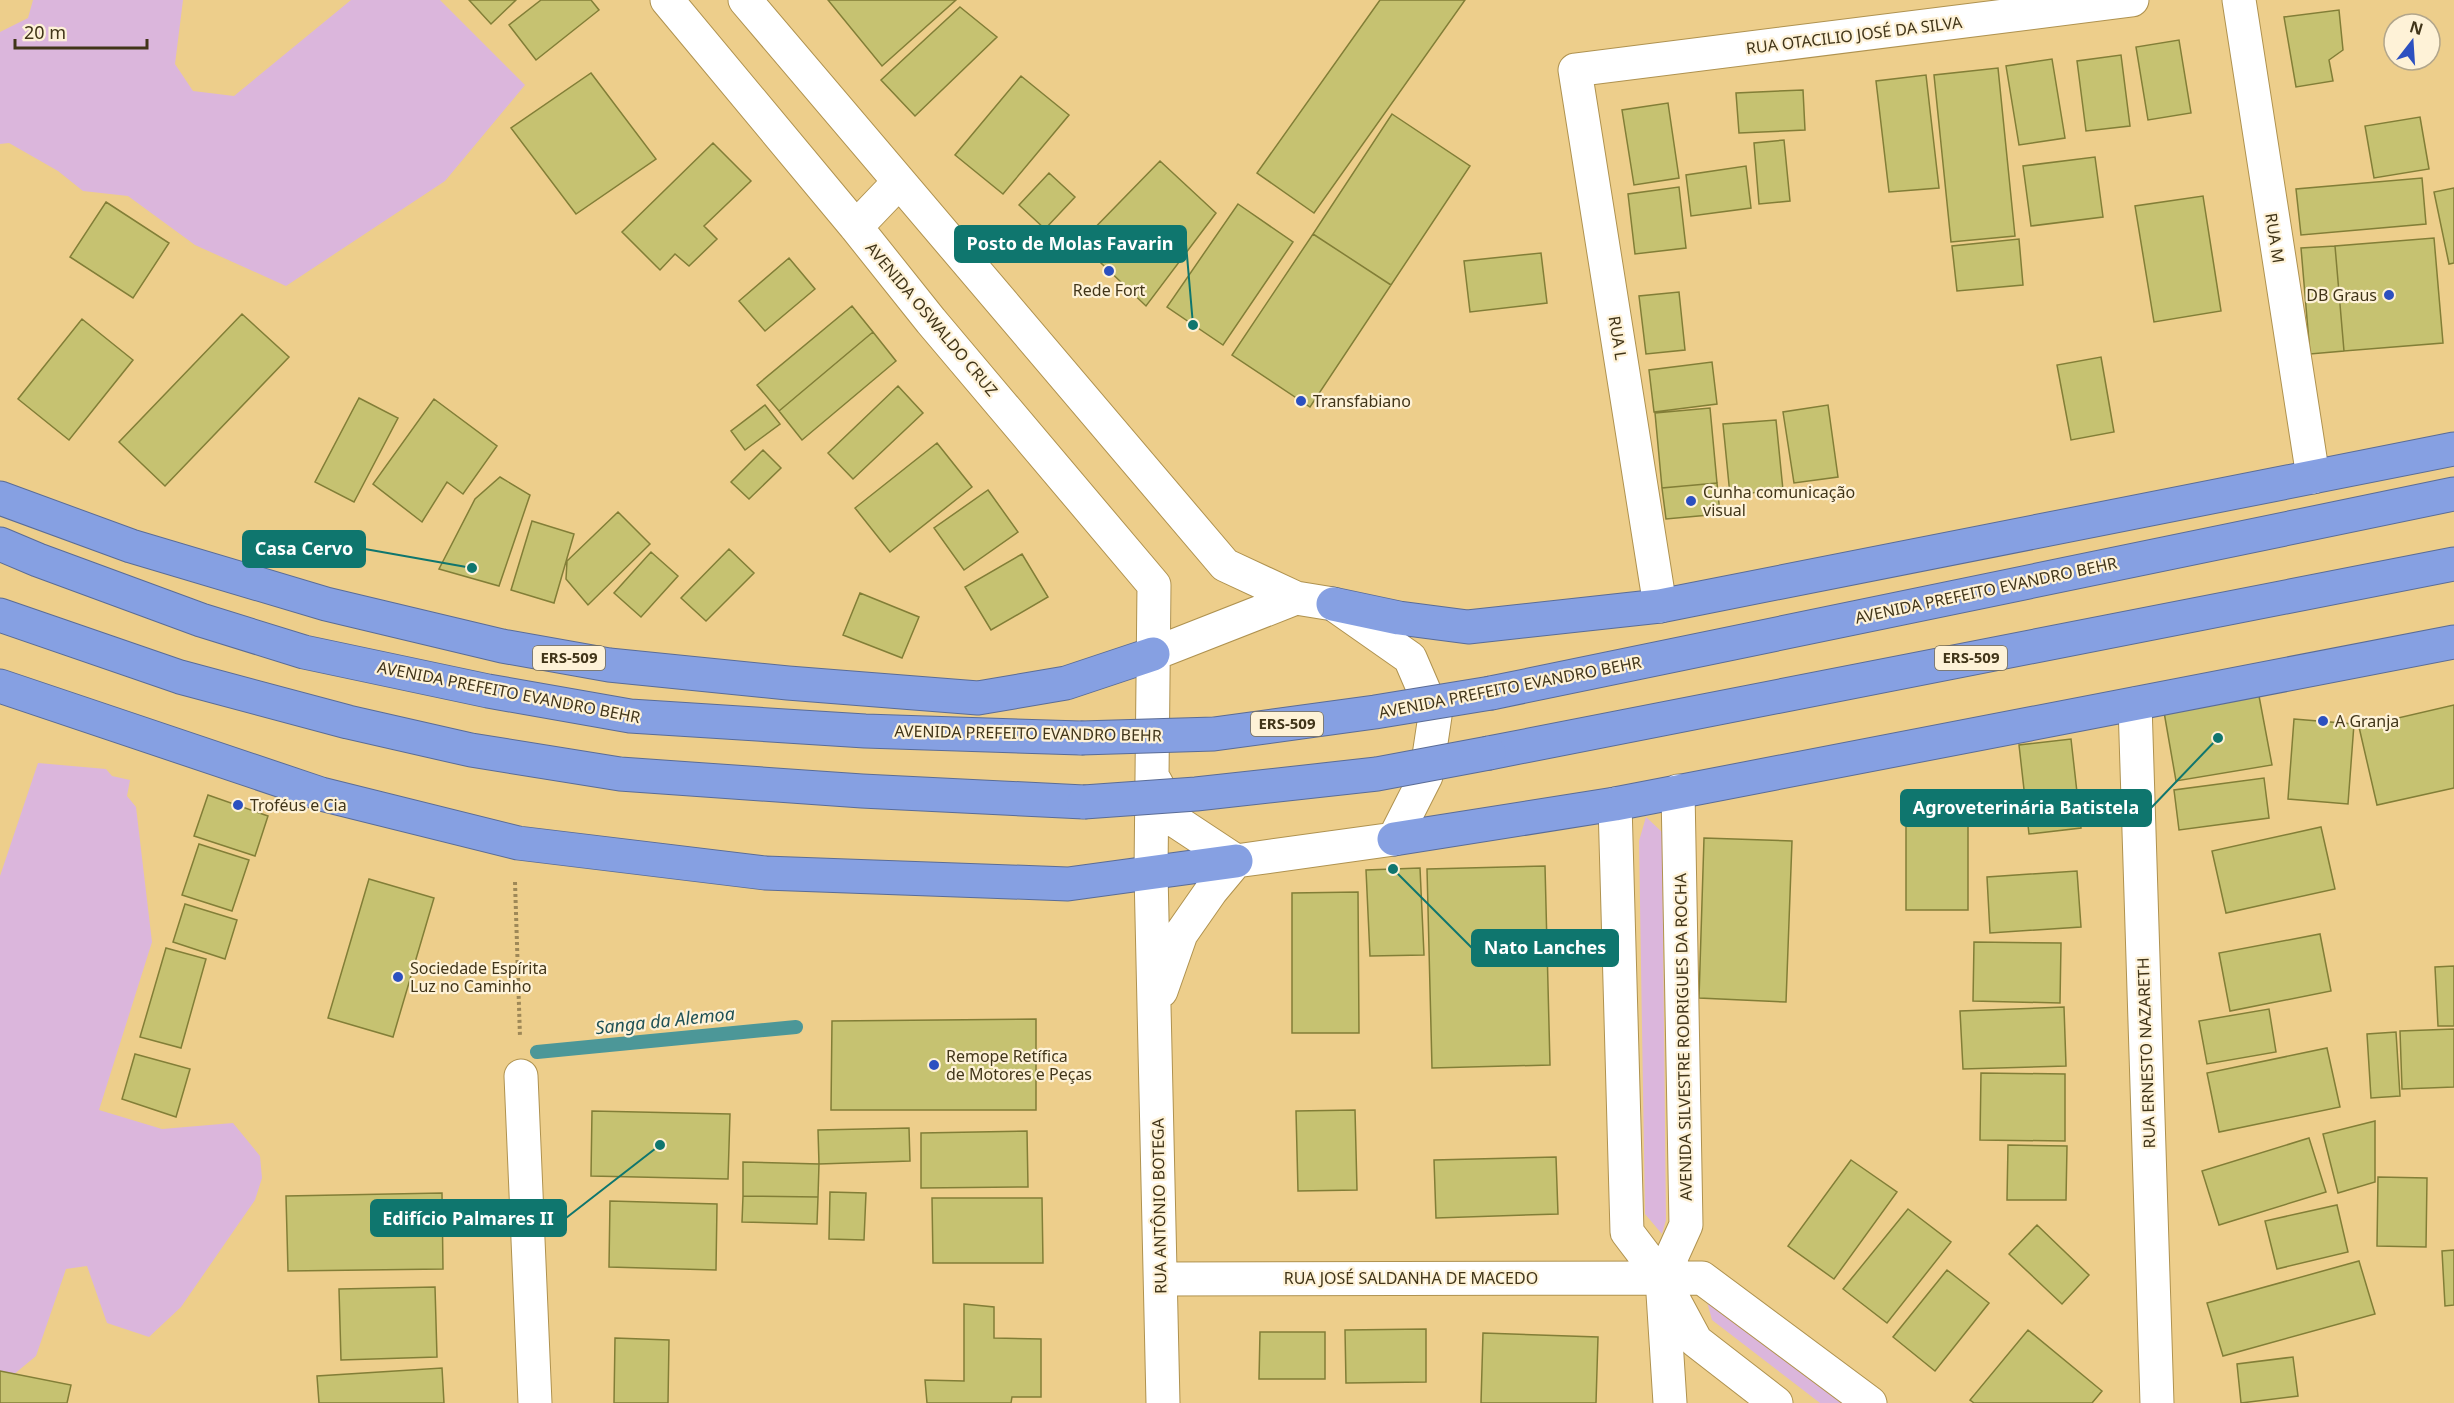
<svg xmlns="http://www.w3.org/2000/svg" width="2454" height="1403" font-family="'Noto Sans',sans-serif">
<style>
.green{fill:#dbb6dc}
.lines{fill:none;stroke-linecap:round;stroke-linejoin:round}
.stream{stroke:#4c9798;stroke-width:14}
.building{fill:#c6c271;stroke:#827e37;stroke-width:1.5}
.minor-casing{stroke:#af924f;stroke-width:35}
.tertiary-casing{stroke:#af924f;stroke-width:35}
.trunk-casing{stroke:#5a6c96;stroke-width:35}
.path{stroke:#9e8857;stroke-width:4;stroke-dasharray:3 3;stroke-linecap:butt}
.minor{stroke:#fff;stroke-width:33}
.tertiary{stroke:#fff;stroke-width:33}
.trunk{stroke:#86a0e2;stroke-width:33}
.trunk-bridge-casing{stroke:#5a6c96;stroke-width:35;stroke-linecap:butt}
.trunk-bridge{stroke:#86a0e2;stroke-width:33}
.poi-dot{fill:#2c50c0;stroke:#fef2d7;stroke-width:2}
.labels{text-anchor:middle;stroke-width:4.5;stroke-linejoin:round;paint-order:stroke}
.shield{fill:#fef2d7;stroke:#7a6e52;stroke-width:1.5}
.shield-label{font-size:15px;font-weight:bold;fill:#413519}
.street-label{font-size:16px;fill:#413519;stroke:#fef2d7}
.poi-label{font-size:16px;fill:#413519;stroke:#fef2d7;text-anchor:start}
.water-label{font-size:18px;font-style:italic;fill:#1f5156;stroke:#fef2d7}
.leader{fill:none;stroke:#0f766e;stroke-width:2}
.callout-dot{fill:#0f766e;stroke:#fef2d7;stroke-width:2}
.callout{fill:#0f766e;stroke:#0f766e;stroke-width:2}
.callout-label{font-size:18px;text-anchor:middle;font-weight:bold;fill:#fff}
</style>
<rect width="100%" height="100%" fill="#edce8b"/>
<!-- green -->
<path class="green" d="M 33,0 L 183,0 L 175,64 L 193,91 L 234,96 L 351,0 L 440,0 L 525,85 L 445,181 L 286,286 L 195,245 L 128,196 L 83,191 L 58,171 L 9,143 L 0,144 L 0,32 L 28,18 Z
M 38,763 L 106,769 L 112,776 L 130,780 L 127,796 L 136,807 L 152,942 L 99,1110 L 162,1129 L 233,1123 L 260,1156 L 262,1178 L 255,1200 L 181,1307 L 149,1337 L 107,1323 L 87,1266 L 66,1269 L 36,1356 L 1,1385 L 0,1388 L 0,876 Z
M 1646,817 L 1662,832 L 1666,1220 L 1662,1234 L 1645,1214 L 1639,841 Z
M 1706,1298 L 1850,1403 L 1820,1403 L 1712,1320 Z"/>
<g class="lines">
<!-- stream -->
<path class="stream" d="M 537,1052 L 796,1027"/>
</g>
<!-- building -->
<path class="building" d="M 469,0 L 516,0 L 491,24 Z
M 541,0 L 591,0 L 599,10 L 536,60 L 509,25 Z
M 828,0 L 956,0 L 882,66 Z
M 1380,0 L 1465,0 L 1314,213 L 1257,173 Z
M 960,7 L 997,37 L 915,116 L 881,80 Z
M 2339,10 L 2343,50 L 2329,60 L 2333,81 L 2296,87 L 2284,17 Z
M 2179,40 L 2191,113 L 2148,120 L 2136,47 Z
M 2121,55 L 2130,126 L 2086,131 L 2077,61 Z
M 2052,59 L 2065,138 L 2019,145 L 2006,66 Z
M 1998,68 L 2015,236 L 1951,242 L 1934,75 Z
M 591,73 L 656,159 L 576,214 L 511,128 Z
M 1926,75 L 1939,188 L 1889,192 L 1876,81 Z
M 1021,76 L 1069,115 L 1003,194 L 955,155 Z
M 1803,90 L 1805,130 L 1739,133 L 1736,93 Z
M 1668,103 L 1679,178 L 1634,185 L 1622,110 Z
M 1392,114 L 1470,166 L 1391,285 L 1313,234 Z
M 2420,117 L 2429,169 L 2374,178 L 2365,126 Z
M 1784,140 L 1790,201 L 1759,204 L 1754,143 Z
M 713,143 L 751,181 L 704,226 L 717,239 L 689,266 L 675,254 L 660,270 L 622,232 Z
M 2095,157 L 2103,217 L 2031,226 L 2023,166 Z
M 1160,161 L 1216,213 L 1146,306 L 1080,243 Z
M 1746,166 L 1751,208 L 1691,216 L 1686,175 Z
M 1049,173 L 1075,197 L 1045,229 L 1019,205 Z
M 2422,178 L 2426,224 L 2301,235 L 2296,189 Z
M 1679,187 L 1686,248 L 1635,254 L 1628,194 Z
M 2454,188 L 2454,263 L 2449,264 L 2434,192 Z
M 2203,196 L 2221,311 L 2154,322 L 2135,206 Z
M 106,202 L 169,243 L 133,298 L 70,257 Z
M 1238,204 L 1293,242 L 1223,345 L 1167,307 Z
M 1313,234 L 1391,285 L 1310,407 L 1232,355 Z
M 2434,238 L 2443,343 L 2344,351 L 2335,246 Z
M 2019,239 L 2023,285 L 1957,291 L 1952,246 Z
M 2335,246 L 2344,351 L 2310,354 L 2301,248 Z
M 1541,253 L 1547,303 L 1470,312 L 1464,261 Z
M 789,258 L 815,289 L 765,331 L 739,301 Z
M 1679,292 L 1685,350 L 1646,354 L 1639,296 Z
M 852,306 L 873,332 L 779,411 L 757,385 Z
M 242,314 L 289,357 L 165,486 L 119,442 Z
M 82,319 L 133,360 L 69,440 L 18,399 Z
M 873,332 L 896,361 L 802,440 L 779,411 Z
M 2101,357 L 2114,432 L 2071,440 L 2057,365 Z
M 1712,362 L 1717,404 L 1654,412 L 1649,370 Z
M 898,386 L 923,413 L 853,479 L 828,453 Z
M 359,398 L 398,418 L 354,502 L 315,482 Z
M 434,399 L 497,446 L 463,494 L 447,482 L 422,522 L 373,484 Z
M 765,405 L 780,424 L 745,450 L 731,431 Z
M 1828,405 L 1838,477 L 1794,483 L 1783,412 Z
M 1710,408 L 1717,483 L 1662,488 L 1655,413 Z
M 1776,420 L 1783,490 L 1730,495 L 1723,424 Z
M 937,443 L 972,487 L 890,552 L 855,508 Z
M 763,450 L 781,468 L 749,499 L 731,482 Z
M 500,477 L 530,495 L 499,586 L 439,569 L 475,499 Z
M 1717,483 L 1720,514 L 1666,519 L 1662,488 Z
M 988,490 L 1018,532 L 964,570 L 934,528 Z
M 618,512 L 650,544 L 588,605 L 566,579 L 567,561 Z
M 532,521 L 574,534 L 554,603 L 511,590 Z
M 729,549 L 754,573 L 706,621 L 681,598 Z
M 651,552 L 678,576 L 641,617 L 614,593 Z
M 1022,554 L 1048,597 L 991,630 L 965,587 Z
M 860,593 L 919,617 L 902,658 L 843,635 Z
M 2259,696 L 2272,765 L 2176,781 L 2164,712 Z
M 2454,705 L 2454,788 L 2377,805 L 2359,727 Z
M 2294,719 L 2354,724 L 2348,804 L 2288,799 Z
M 2071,739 L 2081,828 L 2029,834 L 2019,745 Z
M 2264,778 L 2269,818 L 2179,830 L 2174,790 Z
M 208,795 L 268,816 L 255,856 L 194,836 Z
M 1906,813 L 1968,813 L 1968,910 L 1906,910 Z
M 2321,827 L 2335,889 L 2226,913 L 2212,851 Z
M 1704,838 L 1792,841 L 1786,1002 L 1699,998 Z
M 199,844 L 249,860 L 232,911 L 182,895 Z
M 1545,866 L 1550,1065 L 1432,1068 L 1427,869 Z
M 1420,868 L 1424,955 L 1370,956 L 1366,870 Z
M 2077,871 L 2081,927 L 1990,933 L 1987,877 Z
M 369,879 L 434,898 L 393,1037 L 328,1018 Z
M 1358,892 L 1359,1033 L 1292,1033 L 1292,893 Z
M 185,904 L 237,920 L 225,959 L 173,942 Z
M 2320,934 L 2331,991 L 2230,1011 L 2219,953 Z
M 1974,942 L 2061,943 L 2060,1003 L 1973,1001 Z
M 166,948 L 206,959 L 181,1048 L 140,1037 Z
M 2454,966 L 2454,1026 L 2438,1026 L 2435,967 Z
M 2064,1007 L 2066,1066 L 1963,1069 L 1960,1011 Z
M 2269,1009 L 2276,1052 L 2207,1064 L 2199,1021 Z
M 1036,1019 L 1036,1110 L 831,1110 L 832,1021 Z
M 2454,1029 L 2454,1087 L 2402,1089 L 2400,1031 Z
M 2396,1032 L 2400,1096 L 2371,1098 L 2367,1034 Z
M 2327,1048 L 2340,1107 L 2219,1132 L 2207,1073 Z
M 135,1054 L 190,1069 L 176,1117 L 122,1099 Z
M 1981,1073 L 2065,1074 L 2065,1141 L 1980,1140 Z
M 1355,1110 L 1357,1190 L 1298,1191 L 1296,1111 Z
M 592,1111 L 730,1114 L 728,1179 L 591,1176 Z
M 2375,1121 L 2375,1182 L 2338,1193 L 2323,1134 Z
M 909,1128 L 910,1161 L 819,1164 L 818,1130 Z
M 1027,1131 L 1028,1187 L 921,1188 L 921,1133 Z
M 2309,1138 L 2326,1192 L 2219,1225 L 2202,1171 Z
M 2008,1145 L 2067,1146 L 2066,1200 L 2007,1200 Z
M 1556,1157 L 1558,1214 L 1436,1218 L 1434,1160 Z
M 1851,1160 L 1897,1192 L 1834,1279 L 1788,1246 Z
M 743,1162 L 819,1164 L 818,1197 L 743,1196 Z
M 2378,1177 L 2427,1178 L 2426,1247 L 2377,1246 Z
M 830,1192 L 866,1193 L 864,1240 L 829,1239 Z
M 442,1193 L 443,1269 L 288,1271 L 286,1196 Z
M 743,1196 L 818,1197 L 817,1224 L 742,1222 Z
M 932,1198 L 1042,1198 L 1043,1263 L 933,1263 Z
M 610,1201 L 717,1204 L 716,1270 L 609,1267 Z
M 2337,1205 L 2348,1252 L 2277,1269 L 2265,1221 Z
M 1908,1209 L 1951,1242 L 1887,1323 L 1843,1289 Z
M 2037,1225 L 2089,1275 L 2062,1304 L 2009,1254 Z
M 2454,1250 L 2454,1305 L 2445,1306 L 2442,1251 Z
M 2359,1261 L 2375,1314 L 2223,1356 L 2207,1303 Z
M 1947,1270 L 1989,1303 L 1935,1371 L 1893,1337 Z
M 435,1287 L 437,1357 L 341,1360 L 339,1289 Z
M 964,1304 L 994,1307 L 994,1338 L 1041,1339 L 1041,1397 L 1012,1397 L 1011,1403 L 927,1403 L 925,1380 L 964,1381 Z
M 1426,1329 L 1426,1382 L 1346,1383 L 1345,1330 Z
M 2028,1330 L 2102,1391 L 2092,1403 L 1974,1403 L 1970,1400 Z
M 1260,1332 L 1325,1332 L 1325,1379 L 1259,1379 Z
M 1483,1333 L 1598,1337 L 1596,1403 L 1481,1403 Z
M 615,1338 L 669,1340 L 668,1403 L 614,1403 Z
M 2293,1357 L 2298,1396 L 2241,1403 L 2237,1364 Z
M 442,1368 L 444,1403 L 319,1403 L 317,1376 Z
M 0,1371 L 71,1385 L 67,1403 L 0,1403 Z"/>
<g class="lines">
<!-- minor casing -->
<g class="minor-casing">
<path id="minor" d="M 2239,0 L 2313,477
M 1660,606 L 1575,70 L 2132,0
M 2135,704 L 2157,1403
M 1615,804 L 1627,1232 L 1662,1278 L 1696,1341 L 1776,1403
M 521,1076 L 535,1403
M 1161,1279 L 1702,1278 L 1870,1403
M 1670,1403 L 1662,1278 L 1686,1225 L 1678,791"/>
</g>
<!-- tertiary casing -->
<g class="tertiary-casing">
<path id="tertiary" d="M 667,0 L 856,227 L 931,321 L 1154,585 L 1151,873 L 1163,1403
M 745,0 L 1225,565 L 1296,598
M 856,227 L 899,182
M 1153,654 L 1296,598 L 1333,604 L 1410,658 L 1435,716 L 1426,776 L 1394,839 L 1236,861
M 1155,781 L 1177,822 L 1236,861
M 1161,991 L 1181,934 L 1211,891 L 1236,861"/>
</g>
<!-- trunk casing -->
<g class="trunk-casing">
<path id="trunk" d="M 0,498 L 131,546 L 326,604 L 502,646 L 609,665 L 788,683 L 978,698 L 1066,683 L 1153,654
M 0,544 L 38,560 L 201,620 L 304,652 L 488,691 L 630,716 L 865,731 L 1081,738
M 1333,604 L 1399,618 L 1468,627 L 1660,606 L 2454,449
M 0,615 L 180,677 L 348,722 L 471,750 L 620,774 L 862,791 L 1084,802
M 0,686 L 321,794 L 518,843 L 765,873 L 1068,884 L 1236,861
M 1491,693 L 2454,494
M 1489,753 L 2454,564
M 1394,839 L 1615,804 L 2454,642"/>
</g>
<!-- path -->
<path class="path" d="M 515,882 L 520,1037"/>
<!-- minor -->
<use href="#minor" class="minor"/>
<!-- tertiary -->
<use href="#tertiary" class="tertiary"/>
<!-- trunk -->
<use href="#trunk" class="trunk"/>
<!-- trunk-bridge casing -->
<g class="trunk-bridge-casing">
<path id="trunk-bridge" d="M 1081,738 L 1214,734 L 1375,712 L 1491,693
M 1084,802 L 1196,794 L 1377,774 L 1489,753"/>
</g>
<!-- trunk-bridge -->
<use href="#trunk-bridge" class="trunk-bridge"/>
</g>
<!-- markers -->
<g class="poi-dot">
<circle cx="1109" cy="271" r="6"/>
<circle cx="2389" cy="295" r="6"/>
<circle cx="1301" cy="401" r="6"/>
<circle cx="1691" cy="501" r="6"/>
<circle cx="2323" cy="721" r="6"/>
<circle cx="238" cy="805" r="6"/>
<circle cx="398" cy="977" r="6"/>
<circle cx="934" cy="1065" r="6"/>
</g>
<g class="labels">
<!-- shield labels -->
<g class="shield">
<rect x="533" y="646" width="72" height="24" rx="4.5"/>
<rect x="1935" y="646" width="72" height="24" rx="4.5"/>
<rect x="1251" y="712" width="72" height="24" rx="4.5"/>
</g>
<g class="shield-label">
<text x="569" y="663">ERS-509</text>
<text x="1971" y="663">ERS-509</text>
<text x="1287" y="729">ERS-509</text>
</g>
<!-- street labels -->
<g class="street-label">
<text transform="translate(1854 35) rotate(-7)" y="6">RUA OTACILIO JOSÉ DA SILVA</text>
<text transform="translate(2275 238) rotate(81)" y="6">RUA M</text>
<text transform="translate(932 319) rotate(50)" y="6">AVENIDA OSWALDO CRUZ</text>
<text transform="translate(1618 338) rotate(81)" y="6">RUA L</text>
<text transform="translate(1986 590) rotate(-12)" y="6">AVENIDA PREFEITO EVANDRO BEHR</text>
<text transform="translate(1510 687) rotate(-11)" y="6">AVENIDA PREFEITO EVANDRO BEHR</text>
<text transform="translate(509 692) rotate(11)" y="6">AVENIDA PREFEITO EVANDRO BEHR</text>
<text transform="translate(1028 733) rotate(1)" y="6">AVENIDA PREFEITO EVANDRO BEHR</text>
<text transform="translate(1683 1037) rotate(-91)" y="6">AVENIDA SILVESTRE RODRIGUES DA ROCHA</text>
<text transform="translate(2146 1053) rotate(-92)" y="6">RUA ERNESTO NAZARETH</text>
<text transform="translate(1159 1206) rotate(-91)" y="6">RUA ANTÔNIO BOTEGA</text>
<text x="1411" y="1284">RUA JOSÉ SALDANHA DE MACEDO</text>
</g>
<!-- poi labels -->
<g class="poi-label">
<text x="1109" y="296" text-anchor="middle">Rede Fort</text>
<text x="2377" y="301" text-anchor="end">DB Graus</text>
<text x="1313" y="407">Transfabiano</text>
<text x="1703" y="498">Cunha comunicação<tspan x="1703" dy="18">visual</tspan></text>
<text x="2335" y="727">A Granja</text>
<text x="250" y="811">Troféus e Cia</text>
<text x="410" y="974">Sociedade Espírita<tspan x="410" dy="18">Luz no Caminho</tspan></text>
<text x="946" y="1062">Remope Retífica<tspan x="946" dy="18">de Motores e Peças</tspan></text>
</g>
<!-- water labels -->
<g class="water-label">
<text transform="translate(665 1021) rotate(-6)" y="6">Sanga da Alemoa</text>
</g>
</g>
<!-- callouts -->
<path class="leader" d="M1193 325L1186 244M472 568L365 549M2218 738L2151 808M1393 869L1472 948M660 1145L566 1218"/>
<g class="callout-dot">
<circle cx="1193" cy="325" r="6"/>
<circle cx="472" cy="568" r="6"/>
<circle cx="2218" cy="738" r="6"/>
<circle cx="1393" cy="869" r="6"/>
<circle cx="660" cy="1145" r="6"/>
</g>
<g class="callout">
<rect x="955" y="226" width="231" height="36" rx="6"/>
<rect x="243" y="531" width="122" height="36" rx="6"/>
<rect x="1901" y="790" width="250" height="36" rx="6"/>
<rect x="1472" y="930" width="146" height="36" rx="6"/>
<rect x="371" y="1200" width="195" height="36" rx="6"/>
</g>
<g class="callout-label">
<text x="1070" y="250">Posto de Molas Favarin</text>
<text x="304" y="555">Casa Cervo</text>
<text x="2026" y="814">Agroveterinária Batistela</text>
<text x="1545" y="954">Nato Lanches</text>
<text x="468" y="1225">Edifício Palmares II</text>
</g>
<!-- north arrow -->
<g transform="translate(2412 42) rotate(17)"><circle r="28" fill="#fef2d7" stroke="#b2a68b" stroke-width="1.5"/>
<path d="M0-4.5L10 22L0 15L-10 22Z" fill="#2c50c0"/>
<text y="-9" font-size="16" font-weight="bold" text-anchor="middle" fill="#413519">N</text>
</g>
<!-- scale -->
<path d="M15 39v9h132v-9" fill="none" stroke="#413519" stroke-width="3"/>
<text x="24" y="39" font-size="18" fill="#413519" stroke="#fef2d7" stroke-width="4.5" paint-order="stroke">20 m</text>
</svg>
